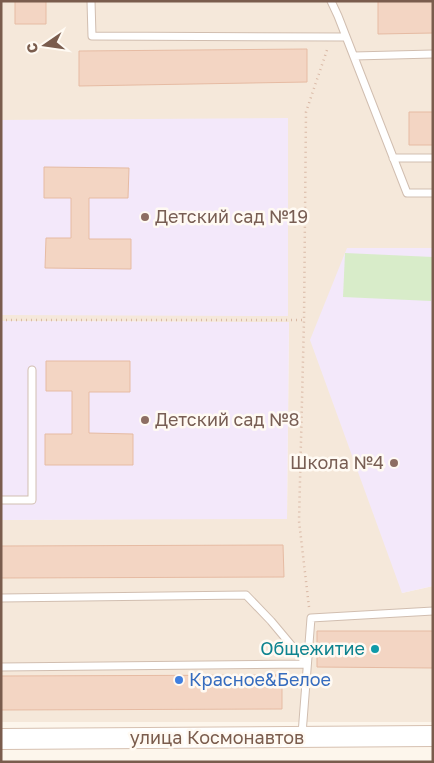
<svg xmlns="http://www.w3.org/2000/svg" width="434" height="763" font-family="'Golos Text',sans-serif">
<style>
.residential{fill:#f5e8da}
.education{fill:#f3e8fa}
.green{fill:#d8ecc9}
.building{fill:#f3d5c3;stroke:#e6bba3}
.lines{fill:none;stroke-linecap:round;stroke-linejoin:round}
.lane-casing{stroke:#d1beb0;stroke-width:9}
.secondary-casing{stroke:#d6c0b0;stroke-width:22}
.path{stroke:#d9b8a5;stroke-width:2.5;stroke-dasharray:1 4;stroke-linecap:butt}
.lane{stroke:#fff;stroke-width:7}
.secondary{stroke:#fff;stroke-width:20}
.education-dot{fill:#8d6e63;stroke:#fffaf3;stroke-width:2}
.culture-dot{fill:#0f9aa8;stroke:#fffaf3;stroke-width:2}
.shop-dot{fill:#3f7fe0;stroke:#fffaf3;stroke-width:2}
.labels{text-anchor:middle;stroke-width:5;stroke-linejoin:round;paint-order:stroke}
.education-label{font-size:18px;fill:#785e54;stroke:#fffaf3;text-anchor:start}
.culture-label{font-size:18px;fill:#0d838f;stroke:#fffaf3;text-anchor:end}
.shop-label{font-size:18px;fill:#366cbe;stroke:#fffaf3;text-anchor:start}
.street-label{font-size:18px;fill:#7a5c4d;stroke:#fffaf3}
</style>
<rect width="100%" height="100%" fill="#fdf6ec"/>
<!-- residential -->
<path class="residential" d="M 1,1 L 433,1 L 433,248 L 347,248 L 402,593 L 433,586 L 433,722 L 1,722 L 1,520 L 287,518 L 289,322 L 1,321 L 1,315 L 288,119 L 1,120 Z"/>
<!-- education -->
<path class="education" d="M 288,118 L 288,316 L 1,315 L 1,120 Z
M 347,248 L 433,248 L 433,586 L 402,593 L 310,340 Z
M 1,321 L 289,322 L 287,519 L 1,520 Z"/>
<!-- green -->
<path class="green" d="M 345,253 L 433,257 L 431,301 L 343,297 Z"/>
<!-- building -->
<path class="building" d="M 15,1 L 46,1 L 46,24 L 15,24 Z
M 378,1 L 433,1 L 433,33 L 378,34 Z
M 307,49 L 307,82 L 79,86 L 79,51 Z
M 409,112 L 433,112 L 433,145 L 409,145 Z
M 44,167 L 129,168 L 128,198 L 89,198 L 89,239 L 131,239 L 131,269 L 45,268 L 46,238 L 71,238 L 71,198 L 44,198 Z
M 46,361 L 130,361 L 130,392 L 89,392 L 89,433 L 133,434 L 133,465 L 45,465 L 45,434 L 72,434 L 72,391 L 46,391 Z
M 283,545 L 284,577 L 1,578 L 1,546 Z
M 317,631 L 433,631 L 433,668 L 317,667 Z
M 282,675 L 282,709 L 1,710 L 1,676 Z"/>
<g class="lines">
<!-- lane casing -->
<g class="lane-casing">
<path id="lane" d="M 91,1 L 92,36 L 346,37
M 331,1 L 338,16 L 407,193 L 433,193
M 354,56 L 433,54
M 393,158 L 433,158
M 1,500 L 32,500 L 32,370
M 1,598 L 246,595 L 271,621 L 307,664
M 1,667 L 307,664
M 302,734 L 311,618 L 433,611"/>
</g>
<!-- secondary casing -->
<g class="secondary-casing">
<path id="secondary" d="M 1,739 L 433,736"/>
</g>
<!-- path -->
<path class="path" d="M 1,320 L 304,320
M 309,607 L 299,521 L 304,320 L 306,112 L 328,47"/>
<!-- lane -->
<use href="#lane" class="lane"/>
<!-- secondary -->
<use href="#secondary" class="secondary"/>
</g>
<!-- markers -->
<g class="education-dot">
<circle cx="145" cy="217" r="5"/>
<circle cx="145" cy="420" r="5"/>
<circle cx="394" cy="463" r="5"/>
</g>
<circle class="culture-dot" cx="375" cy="649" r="5"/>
<circle class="shop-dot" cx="179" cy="680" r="5"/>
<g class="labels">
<!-- education labels -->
<g class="education-label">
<text x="155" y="223">Детский сад №19</text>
<text x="155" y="426">Детский сад №8</text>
<text x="384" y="469" text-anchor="end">Школа №4</text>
</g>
<!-- culture labels -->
<g class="culture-label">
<text x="365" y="655">Общежитие</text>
</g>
<!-- shop labels -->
<g class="shop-label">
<text x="189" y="686">Красное&amp;Белое</text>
</g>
<!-- street labels -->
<g class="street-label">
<text x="217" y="744">улица Космонавтов</text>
</g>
</g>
<!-- border -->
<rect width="434" height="763" fill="none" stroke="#7a5c4d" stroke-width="5"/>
<!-- north arrow -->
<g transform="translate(45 45) rotate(257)" stroke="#fffaf3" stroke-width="4" paint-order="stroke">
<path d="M0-4L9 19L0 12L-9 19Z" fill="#7a5c4d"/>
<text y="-8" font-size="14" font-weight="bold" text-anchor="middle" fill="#7a5c4d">С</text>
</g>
</svg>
